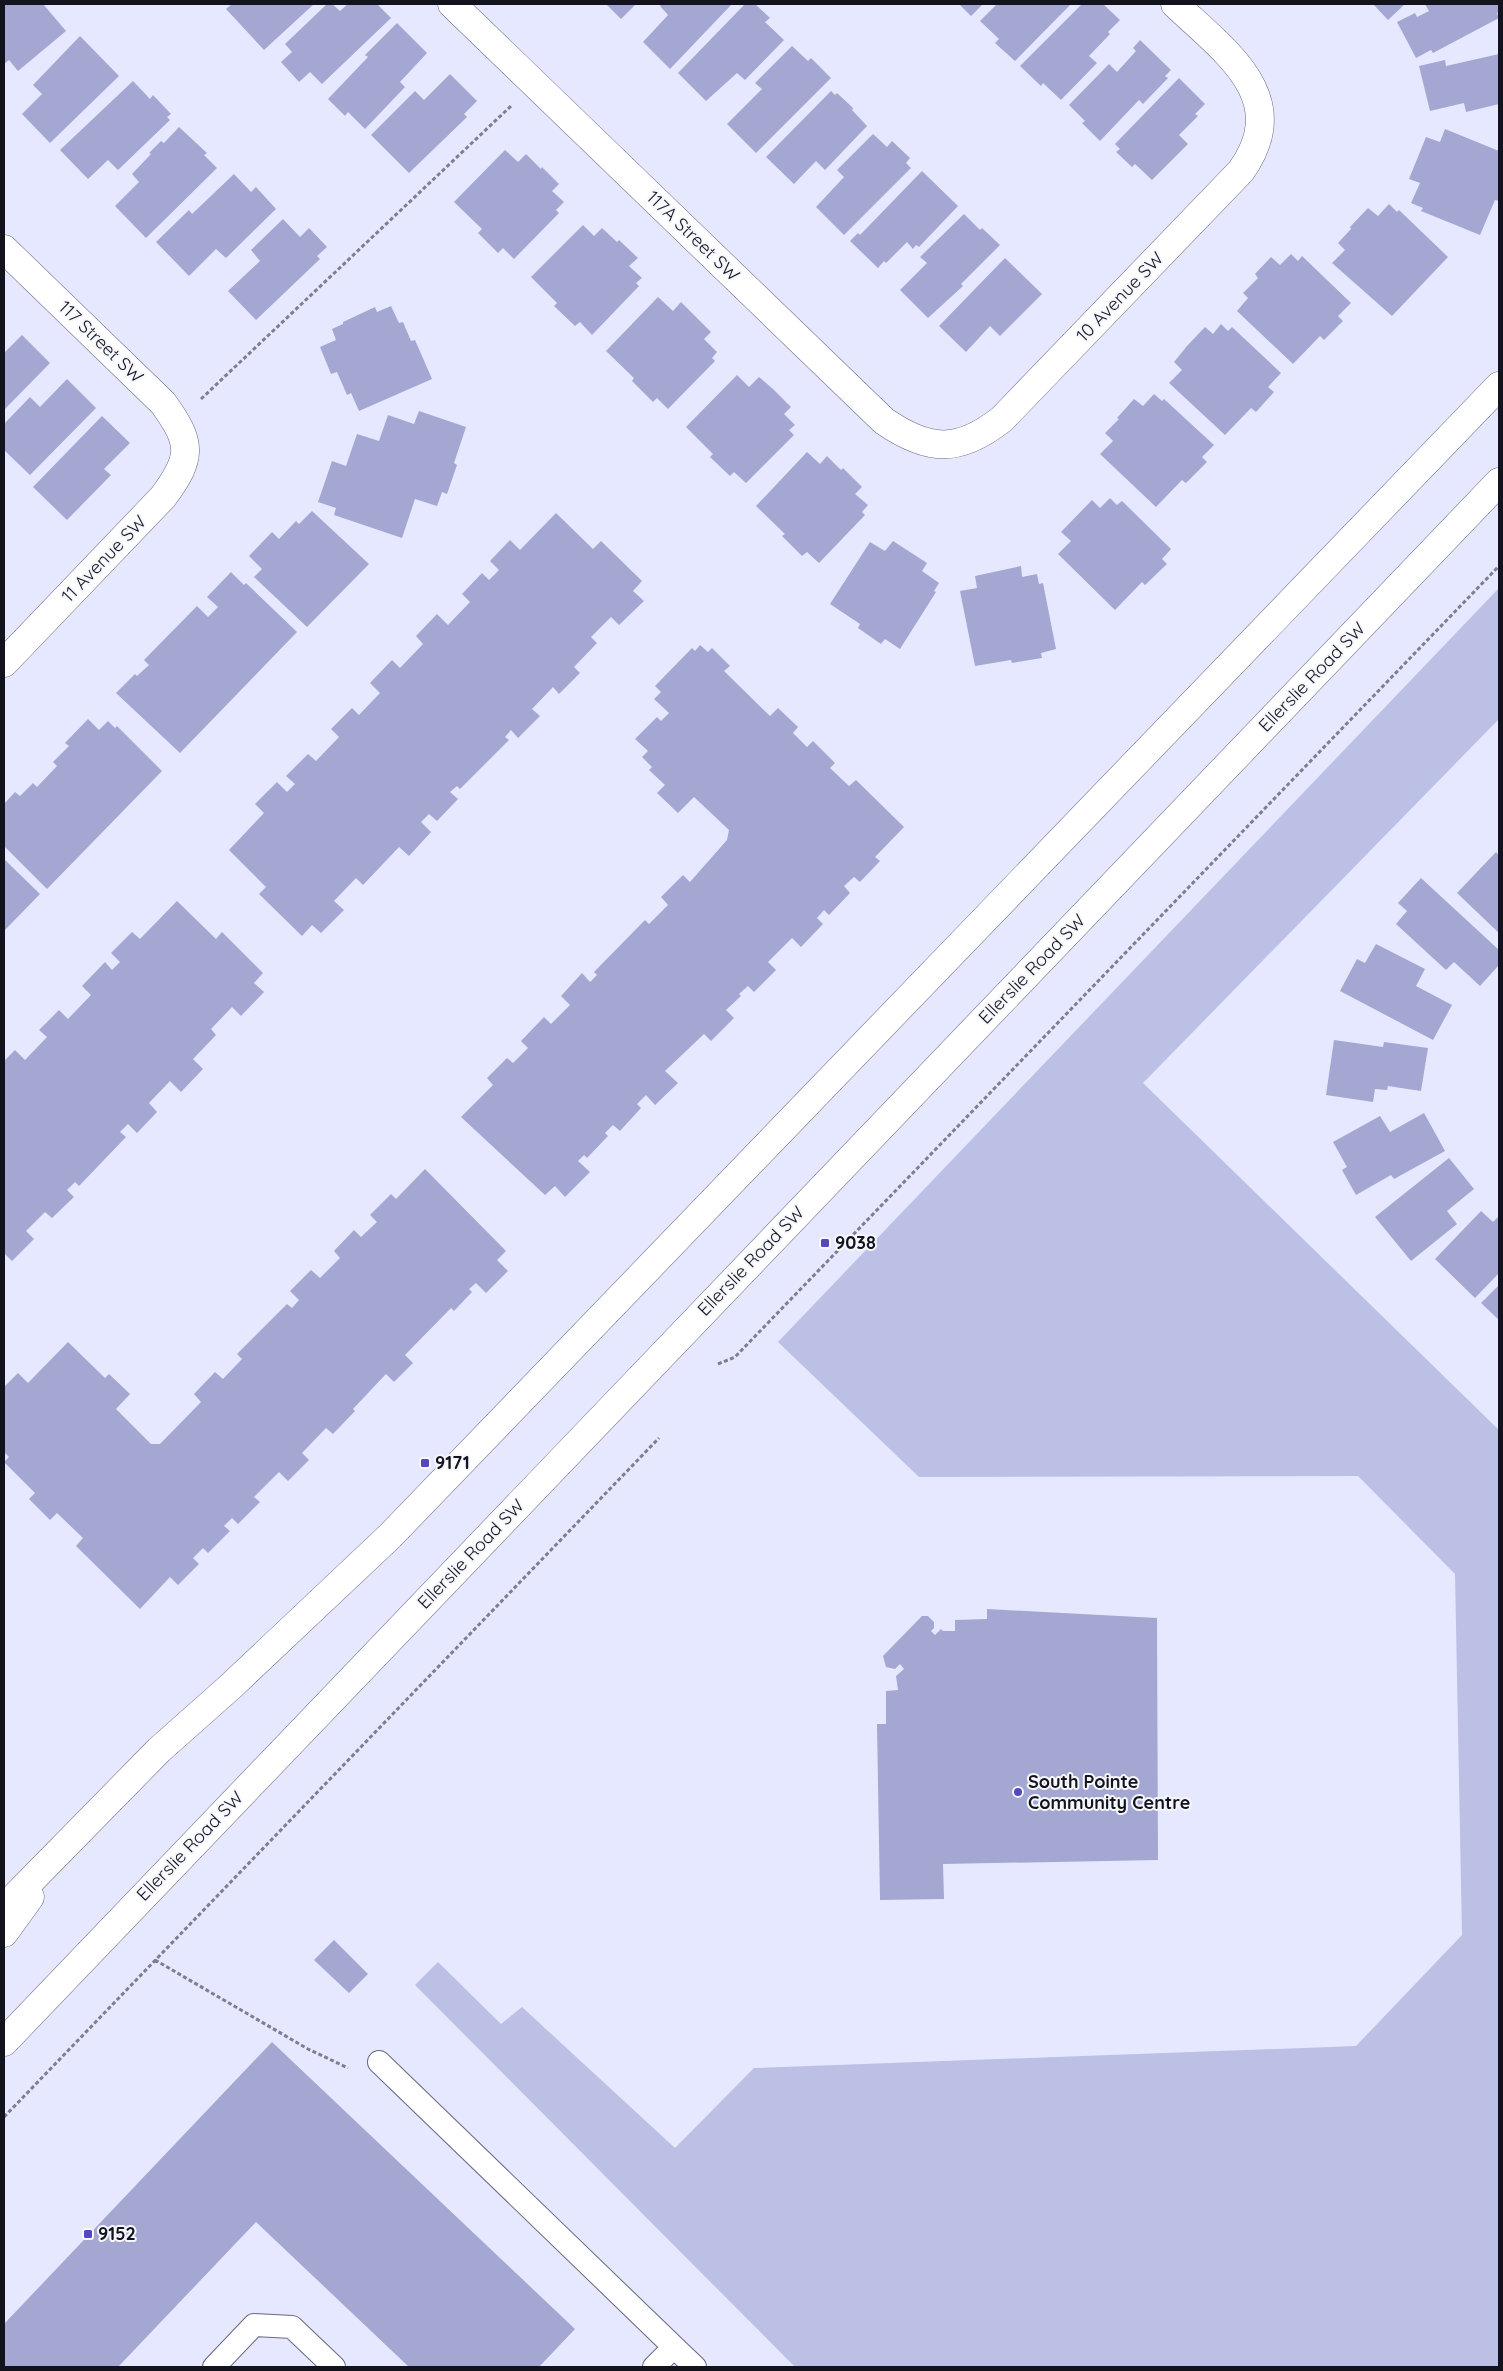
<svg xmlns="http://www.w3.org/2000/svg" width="1503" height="2371" font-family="Quicksand,sans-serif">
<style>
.green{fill:#bcc0e5}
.building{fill:#a4a7d1}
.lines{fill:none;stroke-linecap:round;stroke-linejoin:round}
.service-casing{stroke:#676981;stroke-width:24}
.minor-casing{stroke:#676981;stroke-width:29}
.secondary-casing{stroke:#676981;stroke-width:29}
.path{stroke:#7d7e8f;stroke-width:3;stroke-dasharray:4 2.5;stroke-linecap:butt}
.service{stroke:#fff;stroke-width:22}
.minor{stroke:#fff;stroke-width:28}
.secondary{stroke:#fff;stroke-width:28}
.poi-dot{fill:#5348c0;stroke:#f6f7fc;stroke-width:2}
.labels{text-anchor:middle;stroke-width:4;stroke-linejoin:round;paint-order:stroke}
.street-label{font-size:18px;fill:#13131d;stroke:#f6f7fc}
.poi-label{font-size:18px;font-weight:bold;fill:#13131d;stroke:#f6f7fc;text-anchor:start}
</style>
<rect width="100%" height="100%" fill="#e6e8ff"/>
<!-- green -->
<path class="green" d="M 1499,588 L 1499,719 L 1143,1083 L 1499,1430 L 1499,2367 L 795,2367 L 415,1985 L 438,1962 L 501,2024 L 522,2007 L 675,2148 L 754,2068 L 1356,2046 L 1462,1935 L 1455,1574 L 1358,1476 L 919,1477 L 778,1342 Z"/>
<!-- building -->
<path class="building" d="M 6,4 L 43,4 L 66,31 L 18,71 L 9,60 L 4,64 L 4,6 Z
M 232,4 L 314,4 L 264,50 L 226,9 Z
M 327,4 L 332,4 L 340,11 L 348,4 L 377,4 L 391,18 L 322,84 L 310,72 L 299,82 L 281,62 L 292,52 L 285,44 Z
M 606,4 L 636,4 L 621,19 Z
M 662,4 L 732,4 L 670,69 L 643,42 L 668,15 L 660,6 Z
M 745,4 L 755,4 L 770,18 L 765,22 L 784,40 L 745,80 L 737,73 L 706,101 L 678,73 Z
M 959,4 L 983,4 L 971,16 Z
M 997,4 L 1071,4 L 1015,61 L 995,43 L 999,39 L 980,21 Z
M 1082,4 L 1103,4 L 1120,20 L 1108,32 L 1110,34 L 1089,56 L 1097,63 L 1061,100 L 1043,83 L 1041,86 L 1020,66 Z
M 1373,4 L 1405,4 L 1388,20 Z
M 1425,4 L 1498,4 L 1499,12 L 1497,13 L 1499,18 L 1433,53 L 1431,50 L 1416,58 L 1397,22 L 1415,13 L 1417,17 L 1429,11 Z
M 397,23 L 427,53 L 400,82 L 405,87 L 365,129 L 348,112 L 345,116 L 328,99 L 368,57 L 365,55 Z
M 80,36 L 119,76 L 50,143 L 22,114 L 42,94 L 33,85 Z
M 1140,40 L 1171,70 L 1165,76 L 1168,78 L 1143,104 L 1139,100 L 1100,141 L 1082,123 L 1085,121 L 1069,105 L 1109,64 L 1117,72 L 1136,51 L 1133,48 Z
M 792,46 L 808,61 L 811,58 L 831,78 L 756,153 L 727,124 L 762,89 L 755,83 Z
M 1499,54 L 1499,104 L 1466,112 L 1464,103 L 1430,111 L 1419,66 L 1445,60 L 1446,66 Z
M 450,74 L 477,101 L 464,114 L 467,117 L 409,173 L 371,135 L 415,91 L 424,100 Z
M 1179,78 L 1205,104 L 1195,114 L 1198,116 L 1179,135 L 1188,144 L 1152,180 L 1135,164 L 1132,167 L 1116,152 L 1120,149 L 1115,144 Z
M 133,81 L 150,99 L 153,95 L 171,114 L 167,117 L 170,120 L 118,170 L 108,160 L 88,179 L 60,150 Z
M 831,91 L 835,95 L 837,93 L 853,108 L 852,110 L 867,126 L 825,170 L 816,161 L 794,184 L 766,157 Z
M 179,127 L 207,153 L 204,155 L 217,168 L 146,238 L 115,206 L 139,182 L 132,174 L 151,154 L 149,153 L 161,141 L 164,143 Z
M 1445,129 L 1499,151 L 1499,201 L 1495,200 L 1480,235 L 1421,211 L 1423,208 L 1411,203 L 1420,183 L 1409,179 L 1426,137 L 1440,142 Z
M 873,134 L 887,147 L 892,141 L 910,158 L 906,163 L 911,168 L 844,235 L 816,207 L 844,177 L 837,170 Z
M 505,150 L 518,162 L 526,154 L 541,169 L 542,167 L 559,184 L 552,191 L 564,202 L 556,210 L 559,213 L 514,259 L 503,248 L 498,253 L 478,233 L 482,229 L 454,202 Z
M 922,171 L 958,206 L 919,247 L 916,245 L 913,249 L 907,242 L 886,263 L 884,261 L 878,268 L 850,241 L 858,233 L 860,235 Z
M 234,174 L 251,192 L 256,187 L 276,209 L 226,258 L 216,249 L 189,276 L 156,242 L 189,210 L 192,214 Z
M 1389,204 L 1397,212 L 1399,210 L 1448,257 L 1392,316 L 1332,263 L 1345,250 L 1338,243 L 1351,229 L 1350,227 L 1368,208 L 1378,216 Z
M 964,214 L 980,230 L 982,228 L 1000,245 L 961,284 L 963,286 L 928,318 L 900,290 L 927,263 L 920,257 Z
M 283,219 L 300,237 L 309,228 L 327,247 L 317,256 L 320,259 L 256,320 L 228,291 L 260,261 L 251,250 Z
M 583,225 L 594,236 L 602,228 L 617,242 L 619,240 L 638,258 L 629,266 L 642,278 L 636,283 L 639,286 L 592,335 L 580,322 L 575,326 L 554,306 L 557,303 L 531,277 Z
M 1291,254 L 1298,261 L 1302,256 L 1351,303 L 1338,316 L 1343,321 L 1324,340 L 1320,336 L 1293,364 L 1237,311 L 1248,298 L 1243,293 L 1258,278 L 1255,274 L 1271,257 L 1280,265 Z
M 1005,258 L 1042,294 L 1000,336 L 990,326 L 966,352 L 939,326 Z
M 658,297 L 673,311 L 681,302 L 711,332 L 704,339 L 717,352 L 712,358 L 715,361 L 668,409 L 657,398 L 653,402 L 632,381 L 634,378 L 606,351 Z
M 391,306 L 399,323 L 403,322 L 411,341 L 415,340 L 432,379 L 359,411 L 351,393 L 347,395 L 337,372 L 331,374 L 320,347 L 336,340 L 332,329 L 343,324 L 343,322 L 375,307 L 377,312 Z
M 1221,324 L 1228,331 L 1232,327 L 1281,373 L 1268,387 L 1274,392 L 1256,412 L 1251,408 L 1225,435 L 1169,383 L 1182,370 L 1174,362 L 1187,346 L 1205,327 L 1213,334 Z
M 22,335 L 50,363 L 4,410 L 4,353 Z
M 737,375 L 749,387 L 759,377 L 773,389 L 791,407 L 784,414 L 795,425 L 789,430 L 794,435 L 746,483 L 734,472 L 730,476 L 710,457 L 713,454 L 686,427 Z
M 67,379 L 96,408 L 30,475 L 4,450 L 4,424 L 30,397 L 40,407 Z
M 1154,394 L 1162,401 L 1164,399 L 1214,445 L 1202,457 L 1207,462 L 1186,483 L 1182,480 L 1156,507 L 1100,454 L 1113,441 L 1105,433 L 1119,419 L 1117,418 L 1134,399 L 1143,406 Z
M 419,411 L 466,427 L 454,463 L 457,465 L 447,494 L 442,492 L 437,506 L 415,499 L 402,538 L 334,515 L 336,508 L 318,502 L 332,461 L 346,466 L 357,434 L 379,441 L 388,415 L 414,424 Z
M 102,416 L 130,443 L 104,469 L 111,475 L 67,520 L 33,487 Z
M 807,452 L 820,464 L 827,456 L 841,470 L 843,468 L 862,487 L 855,494 L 868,505 L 862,512 L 865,515 L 819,563 L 807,552 L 802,556 L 782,536 L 785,534 L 756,506 Z
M 1110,498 L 1117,505 L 1122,501 L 1171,549 L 1162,559 L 1167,564 L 1145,585 L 1142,582 L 1115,610 L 1058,554 L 1071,541 L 1061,532 L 1092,500 L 1100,508 Z
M 312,511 L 369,564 L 307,627 L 254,577 L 262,569 L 249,556 L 272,532 L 279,539 L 296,521 L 299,524 Z
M 556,513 L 593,549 L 601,541 L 642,581 L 633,591 L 644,601 L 619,625 L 611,617 L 591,637 L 597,643 L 574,667 L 580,673 L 559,694 L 553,687 L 532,709 L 540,716 L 518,738 L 511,730 L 505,737 L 509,740 L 460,789 L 457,786 L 450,792 L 458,799 L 437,821 L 429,814 L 421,822 L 431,832 L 409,856 L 399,847 L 363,885 L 356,878 L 334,901 L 344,910 L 321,933 L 312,925 L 302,936 L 259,894 L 266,887 L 229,850 L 264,813 L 255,804 L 277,782 L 287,792 L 295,784 L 286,776 L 308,754 L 316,761 L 339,737 L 331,729 L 352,708 L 359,715 L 380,693 L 370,683 L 392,660 L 400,668 L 423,644 L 416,636 L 437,614 L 448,625 L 470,602 L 462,594 L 482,573 L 489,580 L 499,570 L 490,561 L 510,540 L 520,550 Z
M 893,541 L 927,563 L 922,571 L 939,583 L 934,591 L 936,592 L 900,649 L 885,639 L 881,644 L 858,628 L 860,624 L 830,604 L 870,542 L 885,551 Z
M 1021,566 L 1022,577 L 1037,574 L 1039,584 L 1043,583 L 1056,649 L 1041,653 L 1042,658 L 1012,663 L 1011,660 L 975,666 L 960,591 L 977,588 L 975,576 Z
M 231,572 L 244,585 L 246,583 L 297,632 L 180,753 L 116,693 L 135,674 L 137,676 L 149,665 L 144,660 L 197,606 L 208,617 L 218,607 L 207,597 Z
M 700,645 L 708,652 L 712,648 L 730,666 L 724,671 L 770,716 L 778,708 L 798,727 L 793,733 L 807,747 L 813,741 L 835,763 L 830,768 L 849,786 L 856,780 L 904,827 L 875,857 L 880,861 L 860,882 L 854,877 L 844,886 L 850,893 L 829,915 L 824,910 L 817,918 L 823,924 L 801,947 L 792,938 L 768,962 L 776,970 L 754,992 L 748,986 L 739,994 L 741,996 L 726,1010 L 734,1018 L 711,1041 L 704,1034 L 665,1071 L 678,1083 L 655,1105 L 646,1095 L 637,1104 L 641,1108 L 620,1131 L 613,1125 L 605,1133 L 608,1136 L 587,1158 L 584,1155 L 578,1161 L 590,1172 L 565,1197 L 555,1186 L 545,1195 L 461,1117 L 493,1085 L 487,1078 L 507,1058 L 513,1063 L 528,1048 L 521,1041 L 544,1017 L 551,1024 L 570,1005 L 561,996 L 582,973 L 590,982 L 597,975 L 594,972 L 645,920 L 649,924 L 668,905 L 661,897 L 683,875 L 690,882 L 727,840 L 729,830 L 694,797 L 678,813 L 657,793 L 665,785 L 649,770 L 652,767 L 642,757 L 648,751 L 635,739 L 657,717 L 661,721 L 669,713 L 654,699 L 661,692 L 655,686 L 692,648 L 695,651 Z
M 88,719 L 99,730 L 108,721 L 115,728 L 117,726 L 162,771 L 47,889 L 4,846 L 4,804 L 15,792 L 20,796 L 33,783 L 37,787 L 57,766 L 53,762 L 69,746 L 65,743 Z
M 1496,852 L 1499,856 L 1499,933 L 1457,893 Z
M 4,859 L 40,894 L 4,931 Z
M 1421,878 L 1499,950 L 1499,965 L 1480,986 L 1454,962 L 1446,970 L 1396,924 L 1407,911 L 1398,903 Z
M 177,901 L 216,939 L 222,932 L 263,973 L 254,983 L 264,992 L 241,1016 L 232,1007 L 211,1029 L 216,1035 L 193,1059 L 203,1069 L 181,1092 L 170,1081 L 149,1103 L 157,1112 L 137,1133 L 128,1124 L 120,1132 L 126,1137 L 79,1186 L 75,1182 L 67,1190 L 74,1197 L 52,1218 L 45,1212 L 26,1231 L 34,1239 L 12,1261 L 4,1253 L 4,1061 L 15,1050 L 25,1060 L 47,1037 L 39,1030 L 59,1010 L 68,1019 L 91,995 L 82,986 L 105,962 L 112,970 L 120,962 L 111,953 L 132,932 L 140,939 Z
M 1376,944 L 1425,969 L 1416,986 L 1452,1005 L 1433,1040 L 1340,991 L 1357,959 L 1365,963 Z
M 1334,1040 L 1383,1047 L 1384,1042 L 1428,1048 L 1421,1091 L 1388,1086 L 1387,1090 L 1375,1089 L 1373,1102 L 1326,1095 Z
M 1424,1113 L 1445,1151 L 1394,1179 L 1391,1175 L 1356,1195 L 1342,1170 L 1347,1167 L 1333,1142 L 1380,1116 L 1390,1132 Z
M 1449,1158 L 1474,1189 L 1447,1211 L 1457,1224 L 1411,1261 L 1375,1217 Z
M 425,1169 L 506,1251 L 497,1260 L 508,1271 L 486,1293 L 476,1283 L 469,1289 L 472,1292 L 454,1311 L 451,1308 L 405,1355 L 413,1363 L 394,1382 L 386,1374 L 353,1409 L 355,1411 L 333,1434 L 326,1428 L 302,1453 L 309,1460 L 288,1481 L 279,1472 L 254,1497 L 260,1502 L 238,1524 L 232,1518 L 224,1526 L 230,1531 L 208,1553 L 203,1548 L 193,1558 L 199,1564 L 178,1585 L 170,1577 L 140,1609 L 76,1546 L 83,1538 L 57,1513 L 50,1520 L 29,1499 L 35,1493 L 4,1462 L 9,1457 L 4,1452 L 4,1387 L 18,1373 L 28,1383 L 68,1342 L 105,1378 L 109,1374 L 130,1394 L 116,1409 L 151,1444 L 160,1444 L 201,1402 L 194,1394 L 215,1372 L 223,1379 L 242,1359 L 237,1354 L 287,1304 L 292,1308 L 299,1300 L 290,1291 L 311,1270 L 320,1278 L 340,1258 L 334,1251 L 354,1230 L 361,1237 L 377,1222 L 370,1215 L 391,1194 L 396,1199 Z
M 1481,1211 L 1493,1222 L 1499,1216 L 1499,1273 L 1475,1298 L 1435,1259 Z
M 1499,1285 L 1499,1320 L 1481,1303 Z
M 987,1609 L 1157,1618 L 1158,1860 L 943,1864 L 944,1899 L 880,1900 L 877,1724 L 886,1724 L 886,1691 L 898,1690 L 896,1676 L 904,1669 L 900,1664 L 895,1669 L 886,1667 L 883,1656 L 922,1616 L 928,1616 L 934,1622 L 934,1628 L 931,1631 L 935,1635 L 941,1629 L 943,1631 L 955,1631 L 955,1620 L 987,1619 Z
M 334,1940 L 368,1974 L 349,1993 L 314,1960 Z
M 272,2042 L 575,2329 L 539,2367 L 409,2367 L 256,2222 L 118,2367 L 4,2367 L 4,2324 Z"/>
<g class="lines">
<!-- service casing -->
<g class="service-casing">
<path id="service" d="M 379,2062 L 674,2347
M 214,2367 L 254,2325 L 292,2327 L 334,2367
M 654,2367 L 674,2347 L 695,2367"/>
</g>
<!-- minor casing -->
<g class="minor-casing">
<path id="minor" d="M 452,4 L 884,421 C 929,452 959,453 1002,419 L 1241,171 C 1294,97 1224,51 1175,4
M 4,249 L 163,403 C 192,443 193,457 163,497 L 4,663"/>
</g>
<!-- secondary casing -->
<g class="secondary-casing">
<path id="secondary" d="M 4,1908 L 159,1750 L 230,1687 L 390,1536 L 1499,386
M 4,1933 L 30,1897
M 4,2042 L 1499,482"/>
</g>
<!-- path -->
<path class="path" d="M 201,399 L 511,106
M 718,1364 L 735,1357 L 1499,566
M 155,1960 L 308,2049 L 348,2068
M 4,2117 L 659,1438"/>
<!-- service -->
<use href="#service" class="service"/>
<!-- minor -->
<use href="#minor" class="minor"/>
<!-- secondary -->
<use href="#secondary" class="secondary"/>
</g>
<!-- markers -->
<g class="poi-dot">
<rect x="820" y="1238" width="10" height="10" rx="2.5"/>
<rect x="420" y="1458" width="10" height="10" rx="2.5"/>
<circle cx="1018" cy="1792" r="5"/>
<rect x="83" y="2229" width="10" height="10" rx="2.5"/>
</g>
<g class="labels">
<!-- street labels -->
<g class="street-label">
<text transform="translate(693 236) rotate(44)" y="6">117A Street SW</text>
<text transform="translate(1120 297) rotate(-46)" y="6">10 Avenue SW</text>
<text transform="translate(101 342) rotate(44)" y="6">117 Street SW</text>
<text transform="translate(104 559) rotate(-46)" y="6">11 Avenue SW</text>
<text transform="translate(1312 677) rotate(-46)" y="6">Ellerslie Road SW</text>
<text transform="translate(1032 969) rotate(-46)" y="6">Ellerslie Road SW</text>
<text transform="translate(751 1261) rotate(-46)" y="6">Ellerslie Road SW</text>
<text transform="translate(471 1554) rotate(-46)" y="6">Ellerslie Road SW</text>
<text transform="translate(190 1846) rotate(-46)" y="6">Ellerslie Road SW</text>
</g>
<!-- poi labels -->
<g class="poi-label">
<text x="835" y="1249">9038</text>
<text x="435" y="1469">9171</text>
<text x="1028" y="1788">South Pointe<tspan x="1028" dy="21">Community Centre</tspan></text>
<text x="98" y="2240">9152</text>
</g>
</g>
<!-- border -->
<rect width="1503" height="2371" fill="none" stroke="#13131d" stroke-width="10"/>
</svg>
